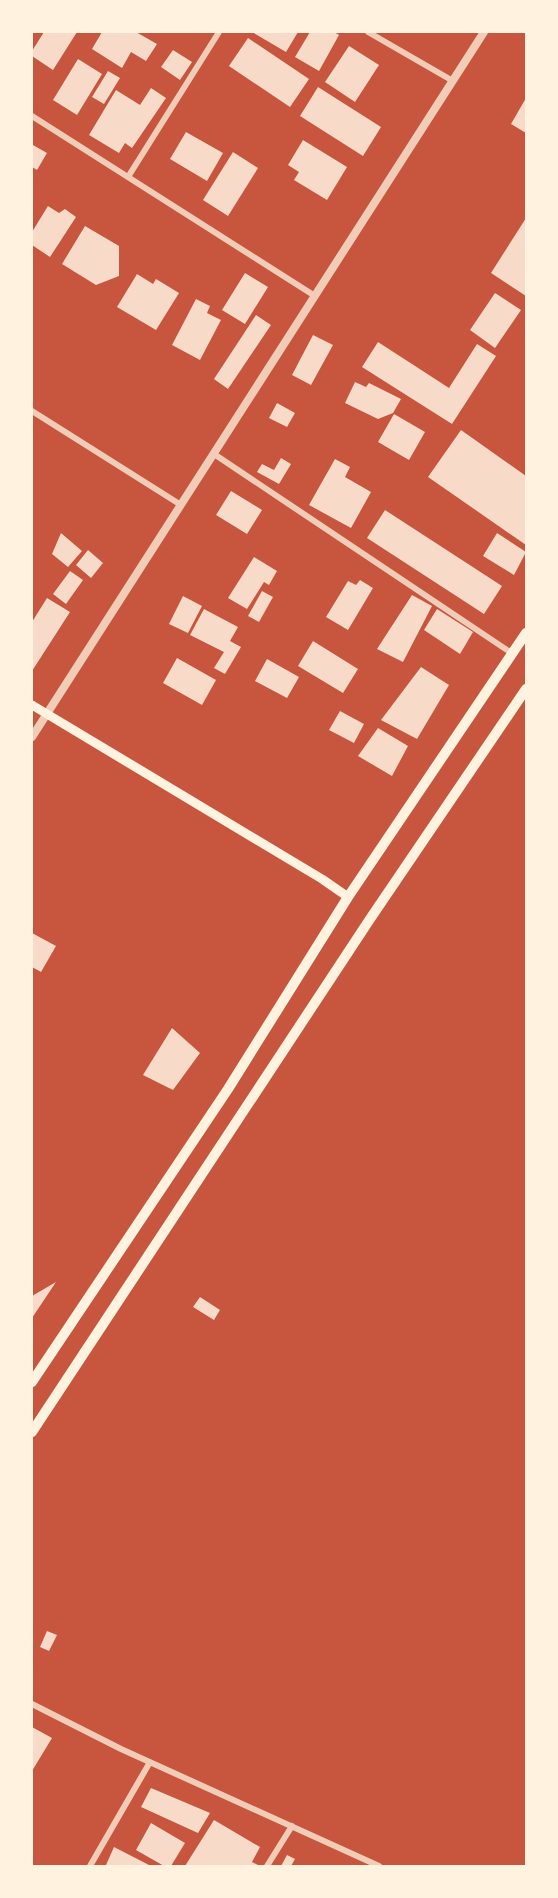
<svg xmlns="http://www.w3.org/2000/svg" width="558" height="1898" font-family="'Times New Roman',serif">
<style>
.building{fill:#f7dbc8}
.lines{fill:none;stroke-linecap:round;stroke-linejoin:round}
.minor{stroke:#f1ccb7;stroke-width:6}
.tertiary{stroke:#f1ccb7;stroke-width:8}
.secondary{stroke:#fff3e0;stroke-width:9}
.trunk{stroke:#fff3e0;stroke-width:10}
</style>
<rect width="100%" height="100%" fill="#c8553d"/>
<!-- building -->
<path class="building" d="M 44,32 L 77,32 L 53,70 L 32,56 L 32,51 Z
M 102,32 L 136,32 L 157,44 L 146,61 L 131,52 L 122,68 L 92,49 Z
M 252,32 L 298,32 L 286,52 Z
M 310,32 L 334,32 L 339,35 L 319,71 L 295,57 Z
M 248,38 L 309,79 L 290,107 L 229,66 Z
M 349,46 L 379,65 L 355,102 L 325,82 Z
M 173,50 L 192,62 L 180,80 L 161,67 Z
M 78,59 L 102,74 L 77,115 L 53,100 Z
M 108,71 L 120,78 L 104,104 L 92,97 Z
M 318,87 L 381,127 L 363,156 L 300,116 Z
M 151,88 L 166,98 L 132,148 L 125,143 L 119,153 L 89,135 L 116,90 L 140,105 Z
M 526,98 L 526,133 L 511,124 Z
M 186,132 L 223,153 L 207,181 L 170,159 Z
M 303,140 L 347,167 L 327,200 L 294,180 L 299,172 L 288,165 Z
M 33,145 L 47,153 L 37,170 L 32,167 Z
M 233,152 L 258,168 L 228,216 L 203,200 Z
M 48,206 L 59,213 L 65,209 L 76,217 L 50,257 L 32,245 L 32,232 Z
M 526,218 L 526,296 L 491,273 Z
M 85,226 L 119,246 L 119,276 L 96,285 L 62,264 Z
M 245,273 L 268,287 L 245,324 L 222,310 Z
M 137,274 L 153,284 L 156,279 L 179,293 L 156,330 L 117,307 Z
M 495,293 L 521,310 L 495,348 L 470,330 Z
M 196,299 L 210,306 L 207,313 L 221,320 L 200,360 L 172,345 Z
M 256,315 L 271,325 L 228,389 L 214,379 Z
M 313,335 L 333,345 L 311,385 L 292,375 Z
M 378,342 L 449,388 L 477,344 L 496,356 L 452,424 L 362,367 Z
M 355,382 L 366,387 L 369,383 L 401,399 L 393,413 L 378,419 L 345,403 Z
M 277,403 L 295,413 L 287,427 L 269,418 Z
M 394,414 L 425,432 L 409,460 L 378,442 Z
M 461,430 L 526,476 L 526,545 L 428,477 Z
M 281,458 L 291,464 L 279,484 L 257,472 L 262,464 L 274,470 Z
M 335,459 L 350,467 L 345,477 L 371,492 L 351,528 L 309,505 Z
M 231,491 L 262,510 L 247,534 L 216,515 Z
M 385,510 L 502,586 L 484,614 L 367,538 Z
M 61,533 L 82,551 L 68,567 L 52,554 Z
M 497,533 L 526,552 L 514,575 L 483,556 Z
M 88,550 L 103,563 L 91,578 L 76,565 Z
M 254,557 L 277,571 L 269,585 L 264,582 L 247,609 L 228,598 Z
M 70,571 L 83,580 L 66,604 L 53,594 Z
M 360,580 L 373,588 L 348,630 L 326,617 L 348,581 L 356,585 Z
M 262,591 L 273,597 L 259,622 L 248,616 Z
M 412,595 L 432,606 L 403,662 L 377,649 Z
M 183,596 L 202,606 L 188,633 L 169,624 Z
M 47,598 L 70,612 L 32,671 L 32,622 Z
M 204,609 L 238,627 L 230,641 L 241,647 L 225,674 L 214,668 L 224,652 L 190,635 Z
M 437,609 L 473,632 L 460,654 L 424,630 Z
M 313,641 L 358,669 L 343,693 L 298,666 Z
M 177,658 L 216,680 L 202,705 L 163,683 Z
M 267,659 L 299,677 L 287,698 L 255,681 Z
M 421,667 L 449,685 L 417,739 L 381,720 Z
M 340,711 L 364,724 L 354,743 L 329,730 Z
M 378,728 L 408,746 L 392,776 L 358,756 Z
M 32,933 L 56,946 L 41,972 L 32,967 Z
M 172,1028 L 200,1053 L 173,1090 L 143,1075 Z
M 56,1282 L 32,1318 L 32,1296 Z
M 200,1297 L 220,1310 L 214,1320 L 193,1307 Z
M 47,1631 L 57,1635 L 49,1651 L 40,1647 Z
M 32,1727 L 52,1738 L 32,1771 Z
M 151,1788 L 210,1813 L 198,1833 L 141,1807 Z
M 214,1820 L 260,1847 L 252,1862 L 260,1866 L 185,1866 Z
M 151,1823 L 185,1843 L 171,1866 L 164,1866 L 136,1850 Z
M 114,1847 L 151,1866 L 109,1866 L 106,1865 Z
M 287,1855 L 295,1859 L 291,1866 L 281,1866 Z"/>
<g class="lines">
<!-- minor -->
<path class="minor" d="M 368,32 L 453,81
M 32,116 L 315,296
M 128,177 L 219,32
M 32,411 L 181,505
M 214,454 L 513,654
M 32,1704 L 121,1749 L 379,1866
M 90,1866 L 150,1762
M 267,1866 L 292,1826"/>
<!-- tertiary -->
<path class="tertiary" d="M 32,737 L 484,32"/>
<!-- secondary -->
<path class="secondary" d="M 32,705 L 322,879 L 348,897"/>
<!-- trunk -->
<path class="trunk" d="M 32,1382 L 228,1089 L 348,897 L 526,633
M 32,1432 L 370,919 L 526,689"/>
</g>
<!-- border -->
<rect width="558" height="1898" fill="none" stroke="#fff3e0" stroke-width="66"/>
</svg>
